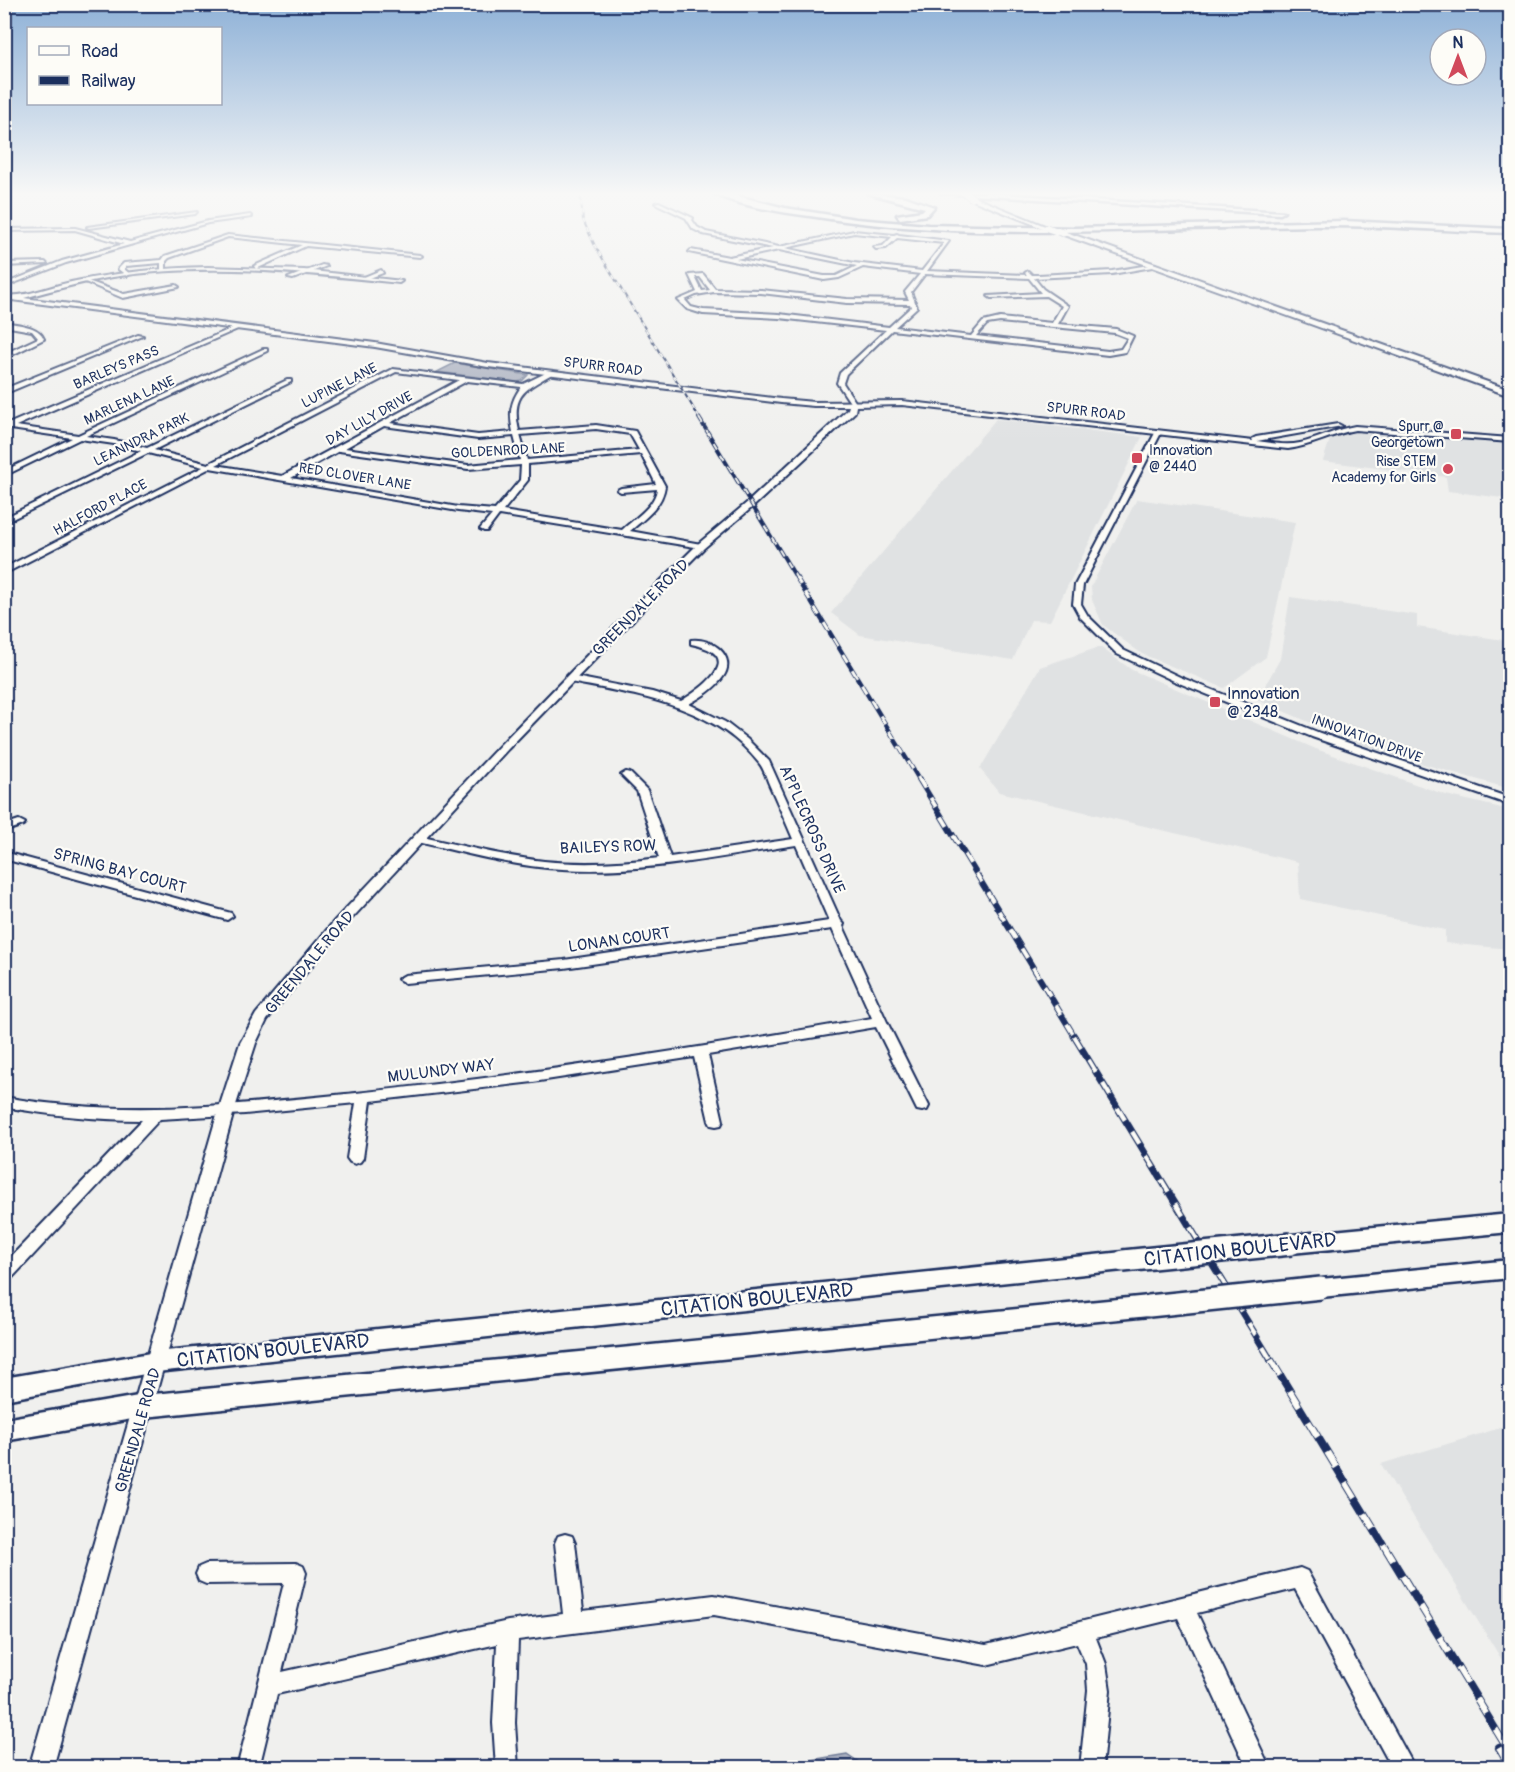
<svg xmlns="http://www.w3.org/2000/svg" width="1515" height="1772" font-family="Pangolin,sans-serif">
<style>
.built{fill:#e0e2e3}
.water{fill:#a7adbd;stroke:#6f7b97;stroke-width:1.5}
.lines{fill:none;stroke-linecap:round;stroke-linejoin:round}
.minor-casing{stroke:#1b2f5e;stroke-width:4}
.tertiary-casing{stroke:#1b2f5e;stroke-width:4}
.secondary-casing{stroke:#1b2f5e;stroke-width:5}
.primary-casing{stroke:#1b2f5e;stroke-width:4}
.motorway-casing{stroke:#1b2f5e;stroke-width:5}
.minor{fill:#fdfcf7;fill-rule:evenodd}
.tertiary{fill:#fdfcf7;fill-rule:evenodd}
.secondary{fill:#fdfcf7;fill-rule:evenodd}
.primary{fill:#fdfcf7;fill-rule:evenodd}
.motorway{fill:#fdfcf7;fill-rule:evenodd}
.rail-far5-casing{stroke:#1b2f5e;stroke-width:2}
.rail-far4-casing{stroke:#1b2f5e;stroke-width:4}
.rail-far3-casing{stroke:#1b2f5e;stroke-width:4.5}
.rail-far2-casing{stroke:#1b2f5e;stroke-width:6}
.rail-far1-casing{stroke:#1b2f5e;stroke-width:7}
.rail-casing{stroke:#1b2f5e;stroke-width:8}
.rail-far5{stroke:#fdfcf7;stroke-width:1.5;stroke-dasharray:4.5;stroke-linecap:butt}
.rail-far4{stroke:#fdfcf7;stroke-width:2;stroke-dasharray:7;stroke-linecap:butt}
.rail-far3{stroke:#fdfcf7;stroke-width:3;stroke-dasharray:9;stroke-linecap:butt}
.rail-far2{stroke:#fdfcf7;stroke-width:4;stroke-dasharray:11;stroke-linecap:butt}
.rail-far1{stroke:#fdfcf7;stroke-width:4.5;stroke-dasharray:14;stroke-linecap:butt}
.rail{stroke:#fdfcf7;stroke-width:6;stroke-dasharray:18;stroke-linecap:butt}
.secondary-bridge-casing{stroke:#1b2f5e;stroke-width:26;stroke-linecap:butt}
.primary-bridge-casing{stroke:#1b2f5e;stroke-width:8;stroke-linecap:butt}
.secondary-bridge{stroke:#fdfcf7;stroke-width:21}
.primary-bridge{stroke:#fdfcf7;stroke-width:7}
.poi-dot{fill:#d1495b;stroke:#fdfcf7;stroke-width:2}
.labels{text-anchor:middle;stroke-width:4.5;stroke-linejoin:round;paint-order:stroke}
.far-street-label{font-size:14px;fill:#1b2f5e;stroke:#fdfcf7}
.far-poi-label{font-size:14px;fill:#1b2f5e;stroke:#fdfcf7;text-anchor:end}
.street-label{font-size:16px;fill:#1b2f5e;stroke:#fdfcf7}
.poi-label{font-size:16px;fill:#1b2f5e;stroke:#fdfcf7;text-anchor:start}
.near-street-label{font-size:20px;fill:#1b2f5e;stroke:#fdfcf7}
</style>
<rect width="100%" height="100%" fill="#f0f0ee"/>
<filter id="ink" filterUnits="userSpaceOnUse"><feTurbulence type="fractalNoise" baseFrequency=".0167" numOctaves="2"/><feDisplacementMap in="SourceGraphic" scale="12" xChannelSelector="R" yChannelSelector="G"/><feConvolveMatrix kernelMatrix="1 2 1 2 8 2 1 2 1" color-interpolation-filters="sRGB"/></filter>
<g filter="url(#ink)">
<!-- built -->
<path class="built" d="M 996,419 L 1142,437 L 1050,621 L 1031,620 L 1013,660 L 860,635 L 831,613 Z
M 1378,429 L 1510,442 L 1510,499 L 1448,491 L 1446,477 L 1323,461 L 1331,436 L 1349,430 Z
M 1137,499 L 1295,522 L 1266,657 L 1224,688 L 1142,654 L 1103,625 L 1092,600 L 1091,586 Z
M 1290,597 L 1417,615 L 1417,627 L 1510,641 L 1510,789 L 1375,750 L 1257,700 L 1280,659 Z
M 1100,647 L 1132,670 L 1316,749 L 1446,795 L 1510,810 L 1510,949 L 1445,943 L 1445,930 L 1300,899 L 1298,862 L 999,792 L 980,769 L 1040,667 Z
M 1510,1425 L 1510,1673 L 1381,1464 Z"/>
<!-- water -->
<path class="water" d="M 455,363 L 528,375 L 522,381 L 517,382 L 437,372 Z
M 847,1754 L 866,1767 L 793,1767 L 805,1761 Z"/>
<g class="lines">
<!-- minor casing -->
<g class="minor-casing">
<path id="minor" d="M 659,202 L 693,218 L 692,220 L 697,227 L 706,232 L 779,247 L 854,231 L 894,235 L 897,234 L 899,235 L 949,241 L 927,271 L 1027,275 L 1025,273 L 1028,271 L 1032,275 L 1038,275 L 1112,271 L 1155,264 L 1158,266 L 1112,274 L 1034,278 L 1043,289 L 1068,306 L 1058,324 L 1116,329 L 1133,336 L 1125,352 L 1108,355 L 892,330 L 846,374 L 843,383 L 856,403 L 853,405 L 851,404 L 837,383 L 840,373 L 886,330 L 779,318 L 703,314 L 687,309 L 678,300 L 697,292 L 689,275 L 703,274 L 715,289 L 761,290 L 847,299 L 909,300 L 905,292 L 920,274 L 863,267 L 839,278 L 824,280 L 689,252 L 691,250 L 729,257 L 773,248 L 703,234 L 693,229 L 686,218 L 655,203 ZM 854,233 L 892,237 L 883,246 L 874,247 L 876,249 L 886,248 L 897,238 L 944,243 L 922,271 L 854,263 L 785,248 ZM 779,250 L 857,266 L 836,276 L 824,276 L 736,259 ZM 925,274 L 1029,278 L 1041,293 L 988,296 L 991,298 L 1046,296 L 1062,306 L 1052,323 L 1000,318 L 983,322 L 971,336 L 895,327 L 917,307 L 911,292 ZM 695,277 L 700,277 L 710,290 L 702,291 ZM 714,292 L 761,293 L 847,303 L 910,304 L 911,307 L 889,327 L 779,314 L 703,310 L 691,307 L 685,300 L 696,295 ZM 1000,322 L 1115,333 L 1128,338 L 1121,349 L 1108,351 L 976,336 L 987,324 Z
M 197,212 L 195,214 L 89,228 L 87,227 Z
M 250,215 L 252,217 L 208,223 L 66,263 L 4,287 L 4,284 L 62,261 L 124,244 L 75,230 L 4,231 L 4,229 L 75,228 L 130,242 L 208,221 Z
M 228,235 L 420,255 L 422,256 L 420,257 L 306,246 L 256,269 L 254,266 L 302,245 L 228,237 L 169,258 L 166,261 L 166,271 L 161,270 L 161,263 L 126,266 L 124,269 L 130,274 L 127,276 L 118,269 L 124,263 L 162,260 L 165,256 Z
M 45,262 L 47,264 L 4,266 L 4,263 Z
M 322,265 L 327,266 L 293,279 L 288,278 Z
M 381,270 L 383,273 L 367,279 L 364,277 Z
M 85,280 L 124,294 L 176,285 L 179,287 L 123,298 L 85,282 Z
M 4,322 C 18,325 39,325 44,339 L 4,359 L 4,354 L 38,338 L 32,331 L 4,326 Z
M 235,327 L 240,328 L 16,426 L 78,435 L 263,349 L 267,349 L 267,351 L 86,436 L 114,440 L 147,448 L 287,380 L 291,380 L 291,382 L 154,450 L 208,464 L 393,369 L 523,384 L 550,371 L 552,374 C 524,390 511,395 519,431 L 596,425 L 635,431 L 665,486 C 662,507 644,519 630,531 L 701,544 L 705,546 L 701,548 L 499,515 L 487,531 L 484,531 L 480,529 L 492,515 L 458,511 L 210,468 L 4,574 L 4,568 L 203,467 L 148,453 L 4,523 L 4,518 L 141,451 L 114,444 L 80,439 L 4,476 L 4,471 L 72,438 L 4,428 L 4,424 L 8,424 ZM 396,372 L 459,380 L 282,476 L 216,465 ZM 467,381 L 521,387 C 510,402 509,414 513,432 L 478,435 L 390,423 ZM 384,426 L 478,439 L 514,436 L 520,460 L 468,465 L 345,448 ZM 596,429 L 630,434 L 639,450 L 527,460 L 520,435 ZM 339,451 L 468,469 L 521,465 L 520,480 L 495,510 L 458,507 L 291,478 ZM 641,454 L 656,484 L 621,488 L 617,490 L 621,492 L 657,489 C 654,507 635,518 622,530 L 503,511 L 528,480 L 528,464 Z
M 138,335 L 143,336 L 4,394 L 4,389 Z
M 1158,431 L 1161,433 L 1083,585 L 1081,604 L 1088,616 L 1123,650 L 1180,677 L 1320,733 L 1510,798 L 1510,805 L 1312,737 L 1174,681 L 1117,654 L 1080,617 L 1073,604 L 1075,585 L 1155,433 Z
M 691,640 C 711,637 738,656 723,677 C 715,689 701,697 689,704 L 725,722 L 747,739 L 769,761 L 841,921 L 844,924 L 843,926 L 887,1022 L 929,1106 L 927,1110 L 922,1111 L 917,1110 L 876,1027 L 708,1055 L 723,1121 L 721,1125 L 716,1126 L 711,1125 L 709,1121 L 694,1057 L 533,1082 L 371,1101 L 363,1158 L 360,1162 L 355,1164 L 350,1162 L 347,1158 L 356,1103 L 245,1114 L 160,1119 L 10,1280 L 4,1282 L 4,1264 L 142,1120 C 95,1120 50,1115 4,1107 L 4,1097 C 124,1118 237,1105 356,1093 C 529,1075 701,1048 872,1018 L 832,929 L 564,968 L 405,983 L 398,979 L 405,975 L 564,960 L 829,921 L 796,845 C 719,857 641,874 563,869 C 514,867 466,853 418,842 L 412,839 L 418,836 C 460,845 501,856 544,861 C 582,865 621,863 659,858 L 637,791 L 621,775 L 626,772 L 630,773 L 647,790 L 670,857 L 793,839 C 785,820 777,802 769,784 C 766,777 764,769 759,763 C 714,705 637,695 570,682 L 565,679 L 570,676 L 652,692 L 681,701 C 707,685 746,655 691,644 Z
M 19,820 L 25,823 L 23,825 L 4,832 L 4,825 Z
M 4,852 L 231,913 L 233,916 L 227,920 L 4,859 Z
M 565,1534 L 572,1536 L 575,1543 L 583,1611 L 714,1595 L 986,1645 L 1300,1568 L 1307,1571 L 1415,1768 L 1392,1768 L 1295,1589 L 1197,1613 L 1270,1768 L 1247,1768 L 1178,1618 L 1096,1638 L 1106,1664 L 1110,1690 L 1102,1768 L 1080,1768 L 1088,1690 L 1086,1664 L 1077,1643 L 986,1665 L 714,1615 L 518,1640 L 515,1723 L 518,1768 L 496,1768 L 493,1723 L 497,1644 L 277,1694 L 259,1768 L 237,1768 L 284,1583 L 206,1584 L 199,1581 L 196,1574 L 199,1567 L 206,1564 L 296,1563 L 303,1566 L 306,1573 L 282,1672 L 508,1621 L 563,1614 L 555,1543 L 558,1536 Z"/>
</g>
<!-- tertiary casing -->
<g class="tertiary-casing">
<path id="tertiary" d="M 208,267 L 304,270 L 402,281 L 399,283 C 304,273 207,262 113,277 C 82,282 53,290 24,298 L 375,343 L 488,363 L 781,399 L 814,402 L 902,401 L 1253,441 L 1252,439 L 1256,437 L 1338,424 L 1342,426 L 1257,441 C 1272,443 1286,446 1300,443 C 1319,439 1336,429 1355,426 L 1510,438 L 1510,442 L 1355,430 C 1332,434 1312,446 1288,449 L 902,405 L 856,406 L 855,412 L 755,505 L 704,548 L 636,617 L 508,749 L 345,926 L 267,1020 L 256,1043 L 234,1111 L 53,1768 L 29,1768 L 218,1111 L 240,1043 L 256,1014 L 335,920 L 500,745 L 628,613 L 698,544 L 749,501 L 848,409 L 849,406 L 814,406 L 781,403 L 488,367 L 375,347 L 4,299 L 4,295 C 27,298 52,285 76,281 C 120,272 163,268 208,267 Z"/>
</g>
<!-- secondary casing -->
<g class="secondary-casing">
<path id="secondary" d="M 1510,1214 L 1510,1232 L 1291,1253 L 1283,1250 L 1280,1244 L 1283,1238 L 1291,1235 Z
M 1123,1252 L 1131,1255 L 1134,1261 L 1131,1267 L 1123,1270 L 156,1372 L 4,1400 L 4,1378 L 156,1352 Z
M 1510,1260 L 1510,1278 L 1321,1297 L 1313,1295 L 1310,1288 L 1313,1281 L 1321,1279 Z
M 1149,1296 L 1157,1299 L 1161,1306 L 1157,1313 L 1149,1316 L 144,1417 L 4,1441 L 4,1419 L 144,1395 Z"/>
</g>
<!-- primary casing -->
<g class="primary-casing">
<path id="primary" d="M 970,197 L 974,197 L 1050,228 L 1045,229 L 970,199 Z
M 1063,231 L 1510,390 L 1510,396 L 1061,234 Z"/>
</g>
<!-- motorway casing -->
<g class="motorway-casing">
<path id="motorway" d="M 713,193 L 726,193 L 785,208 L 856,219 L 928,225 L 1074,228 L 1344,221 L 1510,229 L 1510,233 C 1446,231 1381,225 1316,226 C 1147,228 978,243 810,216 C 785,213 734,205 713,193 Z
M 867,193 L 906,197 L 934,207 L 927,215 L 900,219 L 897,215 L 922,211 L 925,208 Z
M 941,193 L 987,193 L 1284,212 L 1280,214 Z"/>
</g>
<!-- minor -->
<use href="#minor" class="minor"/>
<!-- tertiary -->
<use href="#tertiary" class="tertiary"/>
<!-- secondary -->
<use href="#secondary" class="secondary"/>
<!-- primary -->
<use href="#primary" class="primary"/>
<!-- motorway -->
<use href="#motorway" class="motorway"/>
<!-- rail-far5 casing -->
<g class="rail-far5-casing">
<path id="rail-far5" d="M 580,193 L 583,220 L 595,246 L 700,419"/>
</g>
<!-- rail-far4 casing -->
<g class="rail-far4-casing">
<path id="rail-far4" d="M 699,418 L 797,579"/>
</g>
<!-- rail-far3 casing -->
<g class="rail-far3-casing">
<path id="rail-far3" d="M 796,577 L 920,781"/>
</g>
<!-- rail-far2 casing -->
<g class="rail-far2-casing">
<path id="rail-far2" d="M 919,779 L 1075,1037"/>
</g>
<!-- rail-far1 casing -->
<g class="rail-far1-casing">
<path id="rail-far1" d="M 1074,1036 L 1272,1362"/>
</g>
<!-- rail casing -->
<g class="rail-casing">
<path id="rail" d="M 1271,1360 L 1510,1753
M 1499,1748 L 1510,1767"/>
</g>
<!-- rail-far5 -->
<use href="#rail-far5" class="rail-far5"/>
<!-- rail-far4 -->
<use href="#rail-far4" class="rail-far4"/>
<!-- rail-far3 -->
<use href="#rail-far3" class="rail-far3"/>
<!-- rail-far2 -->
<use href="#rail-far2" class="rail-far2"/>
<!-- rail-far1 -->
<use href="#rail-far1" class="rail-far1"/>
<!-- rail -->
<use href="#rail" class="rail"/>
<!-- secondary-bridge casing -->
<g class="secondary-bridge-casing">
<path id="secondary-bridge" d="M 1123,1261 L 1291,1244
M 1149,1306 L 1321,1288"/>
</g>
<!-- primary-bridge casing -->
<g class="primary-bridge-casing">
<path id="primary-bridge" d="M 965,193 L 972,198
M 1047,228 L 1063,233"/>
</g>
<!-- secondary-bridge -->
<use href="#secondary-bridge" class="secondary-bridge"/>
<!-- primary-bridge -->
<use href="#primary-bridge" class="primary-bridge"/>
</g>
</g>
<!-- sky -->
<linearGradient id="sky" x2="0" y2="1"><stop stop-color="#8eb1d7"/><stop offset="0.44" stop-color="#f8f8f7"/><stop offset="1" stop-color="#f8f8f7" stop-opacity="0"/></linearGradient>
<rect width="1515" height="441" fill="url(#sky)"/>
<!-- markers -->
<g class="poi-dot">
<rect x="1450" y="428" width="12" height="12" rx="3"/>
<rect x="1131" y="452" width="12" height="12" rx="3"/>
<circle cx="1448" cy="469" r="6"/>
<rect x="1209" y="696" width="12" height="12" rx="3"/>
</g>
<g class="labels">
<!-- far-street labels -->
<g class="far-street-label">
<text transform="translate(603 366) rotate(7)" y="5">SPURR ROAD</text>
<text transform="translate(116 367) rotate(-23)" y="5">BARLEYS PASS</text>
<text transform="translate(339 385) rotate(-27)" y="5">LUPINE LANE</text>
<text transform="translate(129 400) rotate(-25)" y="5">MARLENA LANE</text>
<text transform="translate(1086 411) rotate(7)" y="5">SPURR ROAD</text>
<text transform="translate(369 418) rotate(-29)" y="5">DAY LILY DRIVE</text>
<text transform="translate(141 439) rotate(-26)" y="5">LEANNDRA PARK</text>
<text transform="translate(508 450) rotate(-3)" y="5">GOLDENROD LANE</text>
<text transform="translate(355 476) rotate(9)" y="5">RED CLOVER LANE</text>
<text transform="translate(100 507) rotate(-28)" y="5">HALFORD PLACE</text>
<text transform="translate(1367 738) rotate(20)" y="5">INNOVATION DRIVE</text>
</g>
<!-- far-poi labels -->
<g class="far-poi-label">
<text x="1444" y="431">Spurr @<tspan x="1444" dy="16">Georgetown</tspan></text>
<text x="1149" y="455" text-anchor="start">Innovation<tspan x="1149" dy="16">@ 2440</tspan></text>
<text x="1436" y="466">Rise STEM<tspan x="1436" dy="16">Academy for Girls</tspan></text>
</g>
<!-- street labels -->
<g class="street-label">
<text transform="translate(640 607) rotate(-45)" y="6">GREENDALE ROAD</text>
<text transform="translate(813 829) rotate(66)" y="6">APPLECROSS DRIVE</text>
<text transform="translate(608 846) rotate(-2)" y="6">BAILEYS ROW</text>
<text transform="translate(120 870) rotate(15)" y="6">SPRING BAY COURT</text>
<text transform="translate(619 939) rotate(-8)" y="6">LONAN COURT</text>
<text transform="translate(309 962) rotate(-50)" y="6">GREENDALE ROAD</text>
<text transform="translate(441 1070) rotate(-7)" y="6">MULUNDY WAY</text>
<text transform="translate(137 1430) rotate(-74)" y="6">GREENDALE ROAD</text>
</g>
<!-- poi labels -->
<g class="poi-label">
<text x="1227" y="699">Innovation<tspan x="1227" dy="18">@ 2348</tspan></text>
</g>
<!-- near-street labels -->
<g class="near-street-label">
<text transform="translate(1240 1249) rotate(-6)" y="7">CITATION BOULEVARD</text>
<text transform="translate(757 1299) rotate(-6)" y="7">CITATION BOULEVARD</text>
<text transform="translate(273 1350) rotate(-6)" y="7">CITATION BOULEVARD</text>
</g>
</g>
<!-- margin -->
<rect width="1515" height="1772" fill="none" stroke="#fdfcf7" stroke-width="24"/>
<rect x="12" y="12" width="1491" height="1748" fill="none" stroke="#1b2f5e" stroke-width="2" filter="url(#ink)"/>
<!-- legend -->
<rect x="27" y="27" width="195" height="78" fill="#fdfcf7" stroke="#a3aaba" stroke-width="1.5"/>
<rect x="39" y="46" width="30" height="9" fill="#fdfcf7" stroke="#a3aaba" stroke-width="1.5"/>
<text x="81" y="57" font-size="18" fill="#1b2f5e">Road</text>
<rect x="39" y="76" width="30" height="9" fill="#1b2f5e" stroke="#a3aaba" stroke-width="1.5"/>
<text x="81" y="87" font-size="18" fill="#1b2f5e">Railway</text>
<!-- north arrow -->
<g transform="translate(1458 57)"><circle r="28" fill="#fdfcf7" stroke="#a3aaba" stroke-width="1.5"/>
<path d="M0-4.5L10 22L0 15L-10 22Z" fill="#d1495b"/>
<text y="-9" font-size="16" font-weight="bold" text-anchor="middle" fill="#1b2f5e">N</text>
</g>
</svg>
